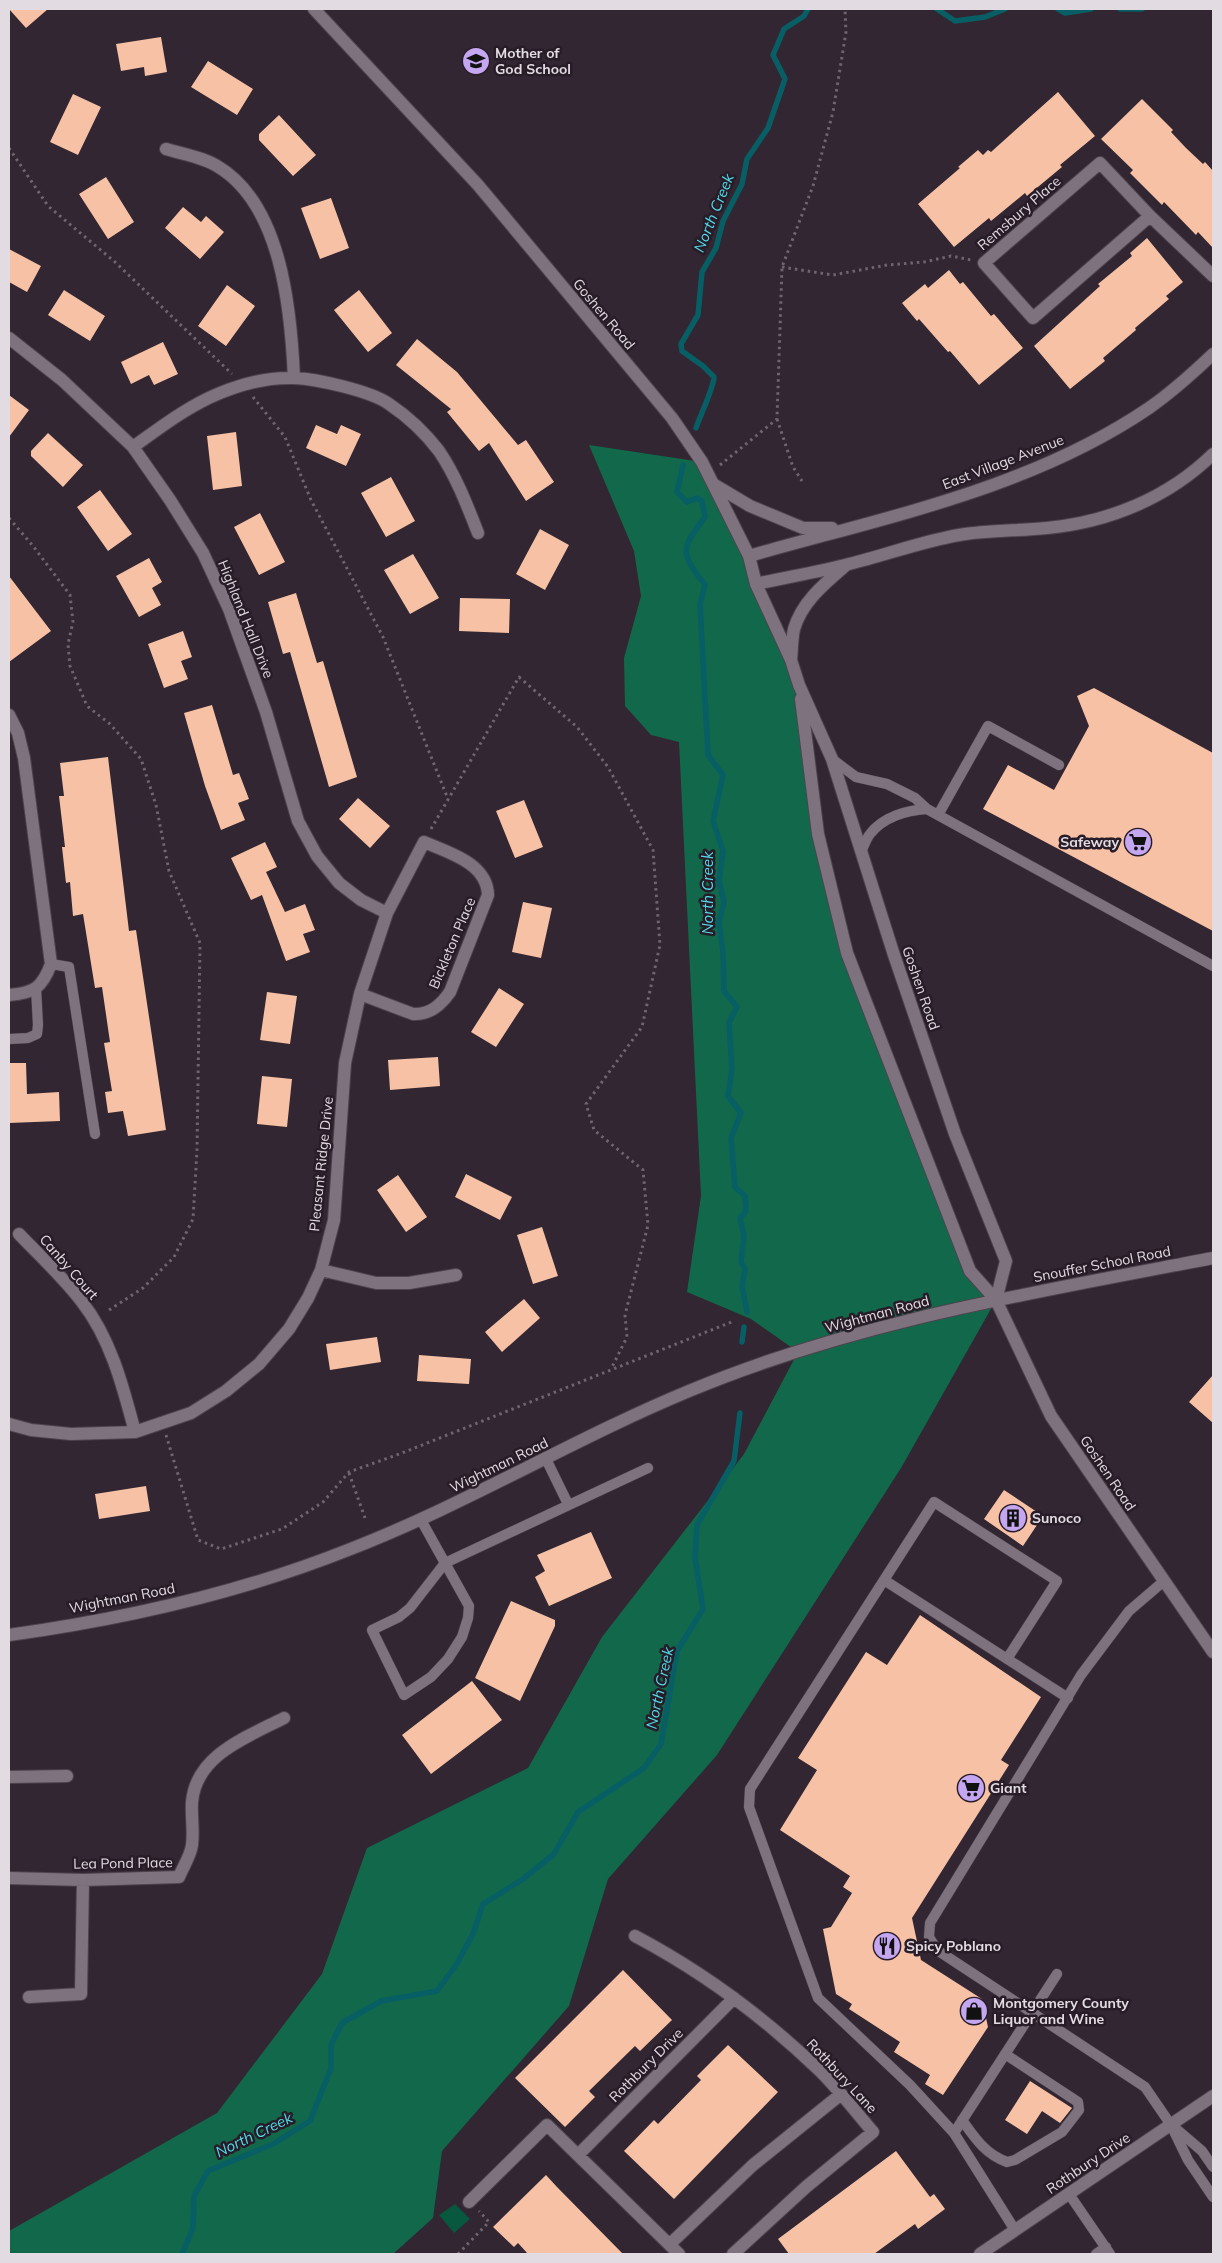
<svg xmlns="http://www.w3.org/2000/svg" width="1222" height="2263" font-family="Mulish,sans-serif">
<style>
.green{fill:#07583e}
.forest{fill:#12684b}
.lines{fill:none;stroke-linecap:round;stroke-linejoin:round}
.stream{stroke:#075e64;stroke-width:5.5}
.building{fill:#f7c1a5}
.service-casing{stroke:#4d444d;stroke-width:11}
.minor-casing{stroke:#4d444d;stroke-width:14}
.tertiary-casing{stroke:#4d444d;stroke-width:14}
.secondary-casing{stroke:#4d444d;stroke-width:14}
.path{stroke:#6e656e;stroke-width:3;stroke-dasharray:2.5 4;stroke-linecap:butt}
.service{stroke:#7e727f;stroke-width:10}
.minor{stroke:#7e727f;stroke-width:12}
.tertiary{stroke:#7e727f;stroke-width:12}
.secondary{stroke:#7e727f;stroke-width:12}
.labels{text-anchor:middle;stroke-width:5;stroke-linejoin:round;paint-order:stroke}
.poi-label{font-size:14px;font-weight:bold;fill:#e2dbe2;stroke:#271c27;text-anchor:start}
.street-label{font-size:14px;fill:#e2dbe2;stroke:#271c27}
.water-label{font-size:15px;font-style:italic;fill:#4edde9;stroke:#271c27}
</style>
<rect width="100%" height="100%" fill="#312631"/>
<!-- green -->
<path class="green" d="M 455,2204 L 470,2219 L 454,2233 L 439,2215 Z"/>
<!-- forest -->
<path class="forest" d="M 589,445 L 702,462 L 799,685 L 818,834 L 847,953 L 970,1271 L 996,1300 L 901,1468 L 717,1755 L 608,1879 L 569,2006 L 442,2151 L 433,2218 L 393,2254 L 9,2254 L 9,2231 L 217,2113 L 322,1974 L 367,1848 L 528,1768 L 602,1637 L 744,1454 L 798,1352 L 751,1319 L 687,1292 L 701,1196 L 679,742 L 651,735 L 625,706 L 624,658 L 641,596 L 634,551 Z"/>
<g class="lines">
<!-- stream -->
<path class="stream" d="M 937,9 L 955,21 L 985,17 L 1005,9
M 1058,9 L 1065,13 L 1091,9
M 1120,9 L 1142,9
M 696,428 C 701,413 713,390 714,377 L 703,366 L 682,351 L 681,344 L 698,315 L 702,272 L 716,248 L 723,221 L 742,184 L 747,159 L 768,128 L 785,79 L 773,55 L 784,29 L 804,16 L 808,9
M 683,465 L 677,492 L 687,502 L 697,498 L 702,501 L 705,517 C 680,550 680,552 705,585 L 700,604 L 708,755 L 723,775 L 713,821 L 723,851 L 719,881 L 724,902 L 719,922 L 723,953 L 724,991 L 737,1007 L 729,1023 L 732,1069 L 728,1096 L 741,1113 L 731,1138 L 735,1187 L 745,1196 L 746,1211 L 740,1218 L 744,1235 L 741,1262 L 745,1269 L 742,1287 L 747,1312
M 742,1342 L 744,1327
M 182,2254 L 193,2228 L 194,2196 L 208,2171 L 273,2144 L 310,2121 L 331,2068 L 331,2045 L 342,2023 L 381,2001 L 437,1991 L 456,1965 L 473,1934 L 483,1904 L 523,1879 L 554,1854 L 578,1812 L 644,1768 L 661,1744 L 677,1651 L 703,1609 L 695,1557 L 697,1525 L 734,1461 L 740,1413"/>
</g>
<!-- building -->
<path class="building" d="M 9,9 L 48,9 L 26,28 Z
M 161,37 L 167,72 L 145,76 L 144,67 L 121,71 L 116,44 Z
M 208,61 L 253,89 L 237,115 L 191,87 Z
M 1058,92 L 1095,136 L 1060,165 L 1062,167 L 1027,196 L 1025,193 L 991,221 L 989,218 L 954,247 L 918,204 L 960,168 L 958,167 L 978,150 L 983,155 L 988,150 L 991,152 Z
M 73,94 L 101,107 L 78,155 L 50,142 Z
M 1142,99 L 1173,130 L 1171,132 L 1186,148 L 1203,164 L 1205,162 L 1213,171 L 1213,248 L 1198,232 L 1196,235 L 1164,202 L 1162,205 L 1130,173 L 1133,170 L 1101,139 Z
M 279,115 L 316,155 L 293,176 L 259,140 L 259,134 Z
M 106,177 L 134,222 L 108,239 L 79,194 Z
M 331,198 L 349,248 L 320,259 L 301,208 Z
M 183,207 L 201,222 L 206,216 L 224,232 L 200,259 L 165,228 Z
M 1147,238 L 1183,282 L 1166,296 L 1169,299 L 1135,328 L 1136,330 L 1103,358 L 1105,361 L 1070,389 L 1034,346 L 1100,286 L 1098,284 L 1132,256 L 1130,253 Z
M 9,249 L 41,266 L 27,292 L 9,282 Z
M 949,270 L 960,284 L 963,282 L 991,316 L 994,314 L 1023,348 L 979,385 L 950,351 L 948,352 L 919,319 L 917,321 L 902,303 L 925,284 L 928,288 Z
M 227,285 L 255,306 L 226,346 L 198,326 Z
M 64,290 L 105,316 L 90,341 L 48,315 Z
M 359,290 L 392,333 L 368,352 L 334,310 Z
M 417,339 L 457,372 L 518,445 L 526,440 L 554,482 L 526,501 L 489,443 L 479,451 L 447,412 L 451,409 L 396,365 Z
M 163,342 L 178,374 L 154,385 L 149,375 L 131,384 L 121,362 Z
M 9,395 L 29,410 L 9,437 Z
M 316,425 L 337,434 L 341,425 L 361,434 L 346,466 L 306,448 Z
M 236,432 L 242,486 L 213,490 L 207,436 Z
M 48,433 L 83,465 L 63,487 L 31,456 L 31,451 Z
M 391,477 L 415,521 L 386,537 L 361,493 Z
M 100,490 L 132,534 L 108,551 L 77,507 Z
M 260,513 L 285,562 L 259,575 L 234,527 Z
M 540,529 L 569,545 L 545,590 L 516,574 Z
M 413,554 L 439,598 L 410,614 L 384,570 Z
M 149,558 L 162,582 L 152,588 L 161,605 L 139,617 L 116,576 Z
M 9,576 L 51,631 L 9,662 Z
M 296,593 L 317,663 L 323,661 L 357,777 L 329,787 L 290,652 L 283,654 L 268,602 Z
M 460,598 L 510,599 L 509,633 L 459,631 Z
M 183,631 L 192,657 L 181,661 L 188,679 L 164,688 L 148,644 Z
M 1094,688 L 1213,753 L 1213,931 L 983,809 L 1008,765 L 1054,790 L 1089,726 L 1077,696 Z
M 212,705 L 233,775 L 239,773 L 249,799 L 238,803 L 245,820 L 221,830 L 205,786 L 184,713 Z
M 108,757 L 129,931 L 136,930 L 166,1130 L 128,1136 L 123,1111 L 108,1113 L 105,1092 L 112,1091 L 104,1043 L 110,1042 L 102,987 L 95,988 L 83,914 L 73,916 L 70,882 L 66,883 L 62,847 L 65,847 L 59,796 L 64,796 L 60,763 Z
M 358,798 L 390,826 L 370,848 L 339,819 Z
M 524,800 L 543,847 L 515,858 L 496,811 Z
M 265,842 L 277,867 L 266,872 L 285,912 L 305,904 L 315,930 L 303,934 L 310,952 L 286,961 L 262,895 L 251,900 L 231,858 Z
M 523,902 L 552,908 L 541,958 L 512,952 Z
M 499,988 L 524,1004 L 496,1047 L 471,1032 Z
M 267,992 L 297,996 L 290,1044 L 260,1040 Z
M 438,1057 L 440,1086 L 390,1090 L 388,1060 Z
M 9,1063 L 26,1063 L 27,1094 L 59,1092 L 60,1121 L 9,1123 Z
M 262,1076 L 292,1079 L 287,1127 L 257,1124 Z
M 466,1174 L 512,1197 L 500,1220 L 455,1197 Z
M 398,1175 L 427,1217 L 406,1232 L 377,1190 Z
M 542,1227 L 558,1276 L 533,1284 L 517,1235 Z
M 524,1299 L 540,1318 L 502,1352 L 485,1332 Z
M 377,1337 L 381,1362 L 330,1370 L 326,1344 Z
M 419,1355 L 471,1359 L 469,1384 L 417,1381 Z
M 1213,1375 L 1213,1423 L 1189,1402 Z
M 146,1486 L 150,1511 L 99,1519 L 95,1494 Z
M 1004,1490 L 1043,1516 L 1023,1546 L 984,1519 Z
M 591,1532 L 612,1578 L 549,1606 L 535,1577 L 545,1571 L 537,1555 Z
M 511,1601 L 555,1620 L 555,1626 L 520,1701 L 475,1678 Z
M 920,1615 L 1041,1697 L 1001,1760 L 1009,1765 L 912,1918 L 921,1960 L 982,1999 L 988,2027 L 943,2095 L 925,2084 L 930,2075 L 894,2052 L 900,2042 L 849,2009 L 852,2004 L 836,1994 L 823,1929 L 831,1927 L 852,1893 L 843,1887 L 850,1876 L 780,1830 L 817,1770 L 798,1758 L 866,1652 L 887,1665 Z
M 472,1681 L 502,1720 L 431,1774 L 402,1735 Z
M 623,1970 L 672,2020 L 640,2051 L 635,2046 L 589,2091 L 595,2097 L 565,2127 L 515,2078 Z
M 728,2045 L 778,2092 L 674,2199 L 624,2151 L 654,2120 L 658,2124 L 701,2080 L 697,2076 Z
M 1030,2081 L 1072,2108 L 1060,2123 L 1042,2111 L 1027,2134 L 1005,2120 Z
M 896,2151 L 930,2197 L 934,2194 L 945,2209 L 918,2229 L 915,2224 L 874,2254 L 789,2254 L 778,2239 Z
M 546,2175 L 557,2187 L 623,2254 L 528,2254 L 518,2243 L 514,2247 L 493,2227 Z"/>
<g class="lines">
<!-- service casing -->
<g class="service-casing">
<path id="service" d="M 832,759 L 856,777 L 887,784 L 915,798 L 927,809 L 1213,966
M 938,815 L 988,726 L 1059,765
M 861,852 C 864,846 866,839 870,834 C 883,817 907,810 927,809
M 51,964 L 69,967 L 95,1134
M 9,1039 L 28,1038 L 37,1034 L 38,1025 L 36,988
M 546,1459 L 568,1504
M 421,1520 L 469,1606 L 468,1618 L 462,1637 L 448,1659 L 431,1677 L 404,1695 L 372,1630 L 399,1617 L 410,1608 L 445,1563 L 648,1468
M 884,1580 L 1068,1698
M 1164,1581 L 1129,1611 L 1081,1675 L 930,1923 L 929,1937 L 937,1950 L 1145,2087 L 1171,2125 L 1188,2160 L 1213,2197
M 962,2120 C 975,2138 985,2154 1007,2162 L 1015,2160 L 1062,2132 L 1079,2110 L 1078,2102 L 1005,2054
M 1174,2127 L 1202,2151 L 1213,2167
M 954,2133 L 910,2085 L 818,1998 L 749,1807 L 750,1789 L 934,1502 L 1057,1581 L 1007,1659
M 1069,2194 L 1110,2254
M 1015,2230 L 954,2133 L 1057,1974
M 1096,2254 L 1106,2247"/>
</g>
<!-- minor casing -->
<g class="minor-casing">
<path id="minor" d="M 166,149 C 182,154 203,157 217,166 C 282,204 291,311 294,378
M 1150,216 L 1033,318 L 984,263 L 1100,163 L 1150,216 L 1213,276
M 9,338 L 62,380 L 133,447 L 170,500 L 203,553 L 229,609 L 266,712 L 298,821 L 317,856 L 339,883 L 361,900 L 387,913
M 133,447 C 161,427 188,406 220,393 C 242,384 270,377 294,378 C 317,379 371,391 389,404 C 407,416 426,434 439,451 C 456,476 467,505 478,533
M 9,715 L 18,733 L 24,758 L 51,964 C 42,988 34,993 9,995
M 19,1234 C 40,1256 64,1278 82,1302 C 111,1339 123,1387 135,1432
M 321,1270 L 376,1283 L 409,1283 L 456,1275
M 9,1424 L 31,1430 L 71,1434 L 135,1432 L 191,1413 L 226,1391 L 259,1364 L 289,1329 L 308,1298 L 321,1270 L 334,1220 L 345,1063 L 360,994 L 387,913 L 424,842 C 449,853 487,863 488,895 L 450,992 C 441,1005 430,1015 413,1014 L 360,994
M 9,1777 L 67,1776
M 9,1878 L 83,1880 L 179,1877 C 183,1867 191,1855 192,1845 C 194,1831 191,1816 192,1802 C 196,1755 247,1737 284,1718
M 635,1936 C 703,1972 765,2018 820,2071 C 839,2090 856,2112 873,2132 L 806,2187 L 733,2254
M 29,1997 L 81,1994 L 83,1880
M 579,2154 L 734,1998
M 469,2202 L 547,2125 L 679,2254
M 670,2244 L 753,2165 L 840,2095"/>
</g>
<!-- tertiary casing -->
<g class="tertiary-casing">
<path id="tertiary" d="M 314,9 L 478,185 L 672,418 L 702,462 L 749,556 L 756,584 L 791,660 L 799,685 L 832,759 L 893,952 L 955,1134 L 1006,1261 L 996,1300
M 713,484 L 750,506 L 803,528 L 832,528
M 749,556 C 885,517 1030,489 1149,408 C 1172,392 1193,373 1213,354
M 756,584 C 787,577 819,572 849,564 C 886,555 923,541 959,535 C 988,530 1018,531 1047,528 C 1109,522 1168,498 1213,454
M 791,660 C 792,650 792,638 794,629 C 802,602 824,584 845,566
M 801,699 L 818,834 L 847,953 L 970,1271 L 996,1300 L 1051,1416 L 1213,1652
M 980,2254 L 1213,2096"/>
</g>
<!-- secondary casing -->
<g class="secondary-casing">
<path id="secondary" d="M 9,1635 C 124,1619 240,1593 348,1550 C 465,1505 573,1439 689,1391 C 856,1321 1037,1292 1213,1258"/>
</g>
<!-- path -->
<path class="path" d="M 9,148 L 48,206 L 115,262 L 232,374
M 782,267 L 833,275 L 887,265 L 924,262 L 951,256 L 971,260
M 253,397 L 285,437 L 311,500 L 383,637 L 448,799
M 777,419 L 793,467 L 802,481
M 720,465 L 777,419 L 782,267 L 813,186 L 833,112 L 846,32 L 845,9
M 9,518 L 33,546 L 70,595 L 73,622 L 68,644 L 70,666 L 87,706 L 110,724 L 141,759 L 156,805 L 169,871 L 200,943 L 197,1150 L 193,1219 L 174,1257 L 143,1288 L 106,1312
M 431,829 L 519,677 L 577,727 L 608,767 L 653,850 L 660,945 L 642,1027 L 586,1104 L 594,1130 L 643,1170 L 648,1225 L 625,1315 L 627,1337 L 611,1369
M 166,1435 L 198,1540 L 221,1549 L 282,1529 L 323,1502 L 349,1472 L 402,1453 L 734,1321
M 349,1473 L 365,1518
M 458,2254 L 489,2222 L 479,2211"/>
<!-- service -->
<use href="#service" class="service"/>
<!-- minor -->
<use href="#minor" class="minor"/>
<!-- tertiary -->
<use href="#tertiary" class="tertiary"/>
<!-- secondary -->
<use href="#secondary" class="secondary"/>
</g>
<!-- icons -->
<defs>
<g id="school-disc" transform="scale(1.4375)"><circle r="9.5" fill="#c5a7f1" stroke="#271c27"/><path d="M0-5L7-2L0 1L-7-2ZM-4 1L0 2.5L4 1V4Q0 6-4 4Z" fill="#111"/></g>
<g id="supermarket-disc" transform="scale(1.4375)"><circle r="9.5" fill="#c5a7f1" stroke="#271c27"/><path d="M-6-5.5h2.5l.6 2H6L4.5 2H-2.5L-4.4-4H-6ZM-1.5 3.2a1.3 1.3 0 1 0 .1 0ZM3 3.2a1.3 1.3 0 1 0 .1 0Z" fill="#111"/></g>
<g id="building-disc" transform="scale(1.4375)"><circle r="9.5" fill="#c5a7f1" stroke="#271c27"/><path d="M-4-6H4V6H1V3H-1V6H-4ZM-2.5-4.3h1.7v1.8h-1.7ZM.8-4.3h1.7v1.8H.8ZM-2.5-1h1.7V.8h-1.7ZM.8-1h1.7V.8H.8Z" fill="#111"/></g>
<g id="restaurant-disc" transform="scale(1.4375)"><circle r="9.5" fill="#c5a7f1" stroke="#271c27"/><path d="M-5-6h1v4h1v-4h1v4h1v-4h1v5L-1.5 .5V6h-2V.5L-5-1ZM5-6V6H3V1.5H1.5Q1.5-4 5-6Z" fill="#111"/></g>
<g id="shop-disc" transform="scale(1.4375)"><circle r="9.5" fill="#c5a7f1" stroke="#271c27"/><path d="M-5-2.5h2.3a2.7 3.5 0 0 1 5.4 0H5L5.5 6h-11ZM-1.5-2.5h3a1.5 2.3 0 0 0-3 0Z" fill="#111"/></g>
</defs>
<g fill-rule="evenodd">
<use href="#school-disc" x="476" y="61"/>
<use href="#supermarket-disc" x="1138" y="842"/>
<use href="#building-disc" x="1013" y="1518"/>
<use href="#supermarket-disc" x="971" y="1788"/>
<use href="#restaurant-disc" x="887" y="1946"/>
<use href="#shop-disc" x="974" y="2011"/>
</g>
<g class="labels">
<!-- poi labels -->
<g class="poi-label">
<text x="495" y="58">Mother of<tspan x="495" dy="16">God School</tspan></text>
<text x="1119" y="847" text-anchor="end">Safeway</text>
<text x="1032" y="1523">Sunoco</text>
<text x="990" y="1793">Giant</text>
<text x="906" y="1951">Spicy Poblano</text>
<text x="993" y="2008">Montgomery County<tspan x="993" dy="16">Liquor and Wine</tspan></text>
</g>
<!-- street labels -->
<g class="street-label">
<text transform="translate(1019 213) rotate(-41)" y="5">Remsbury Place</text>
<text transform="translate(604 314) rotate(50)" y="5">Goshen Road</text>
<text transform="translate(1003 462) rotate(-21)" y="5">East Village Avenue</text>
<text transform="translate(246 619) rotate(68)" y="5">Highland Hall Drive</text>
<text transform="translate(452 943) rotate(-67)" y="5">Bickleton Place</text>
<text transform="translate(921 988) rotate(71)" y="5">Goshen Road</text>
<text transform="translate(321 1164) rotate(-84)" y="5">Pleasant Ridge Drive</text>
<text transform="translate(1102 1264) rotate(-11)" y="5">Snouffer School Road</text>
<text transform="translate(69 1267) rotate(49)" y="5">Canby Court</text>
<text transform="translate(877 1314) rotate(-15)" y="5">Wightman Road</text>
<text transform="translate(499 1465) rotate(-26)" y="5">Wightman Road</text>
<text transform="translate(1108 1473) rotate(56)" y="5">Goshen Road</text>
<text transform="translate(122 1598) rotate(-11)" y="5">Wightman Road</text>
<text transform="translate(123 1863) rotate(-1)" y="5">Lea Pond Place</text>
<text transform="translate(646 2065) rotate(-45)" y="5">Rothbury Drive</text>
<text transform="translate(842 2076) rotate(47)" y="5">Rothbury Lane</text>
<text transform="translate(1088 2163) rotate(-34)" y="5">Rothbury Drive</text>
</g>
<!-- water labels -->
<g class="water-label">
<text transform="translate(714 213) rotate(-68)" y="5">North Creek</text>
<text transform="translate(708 893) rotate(-90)" y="5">North Creek</text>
<text transform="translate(660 1688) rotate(-78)" y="5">North Creek</text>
<text transform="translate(254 2135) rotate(-26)" y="5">North Creek</text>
</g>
</g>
<!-- border -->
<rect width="1222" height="2263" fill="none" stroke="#e2dbe2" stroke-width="20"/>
</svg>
